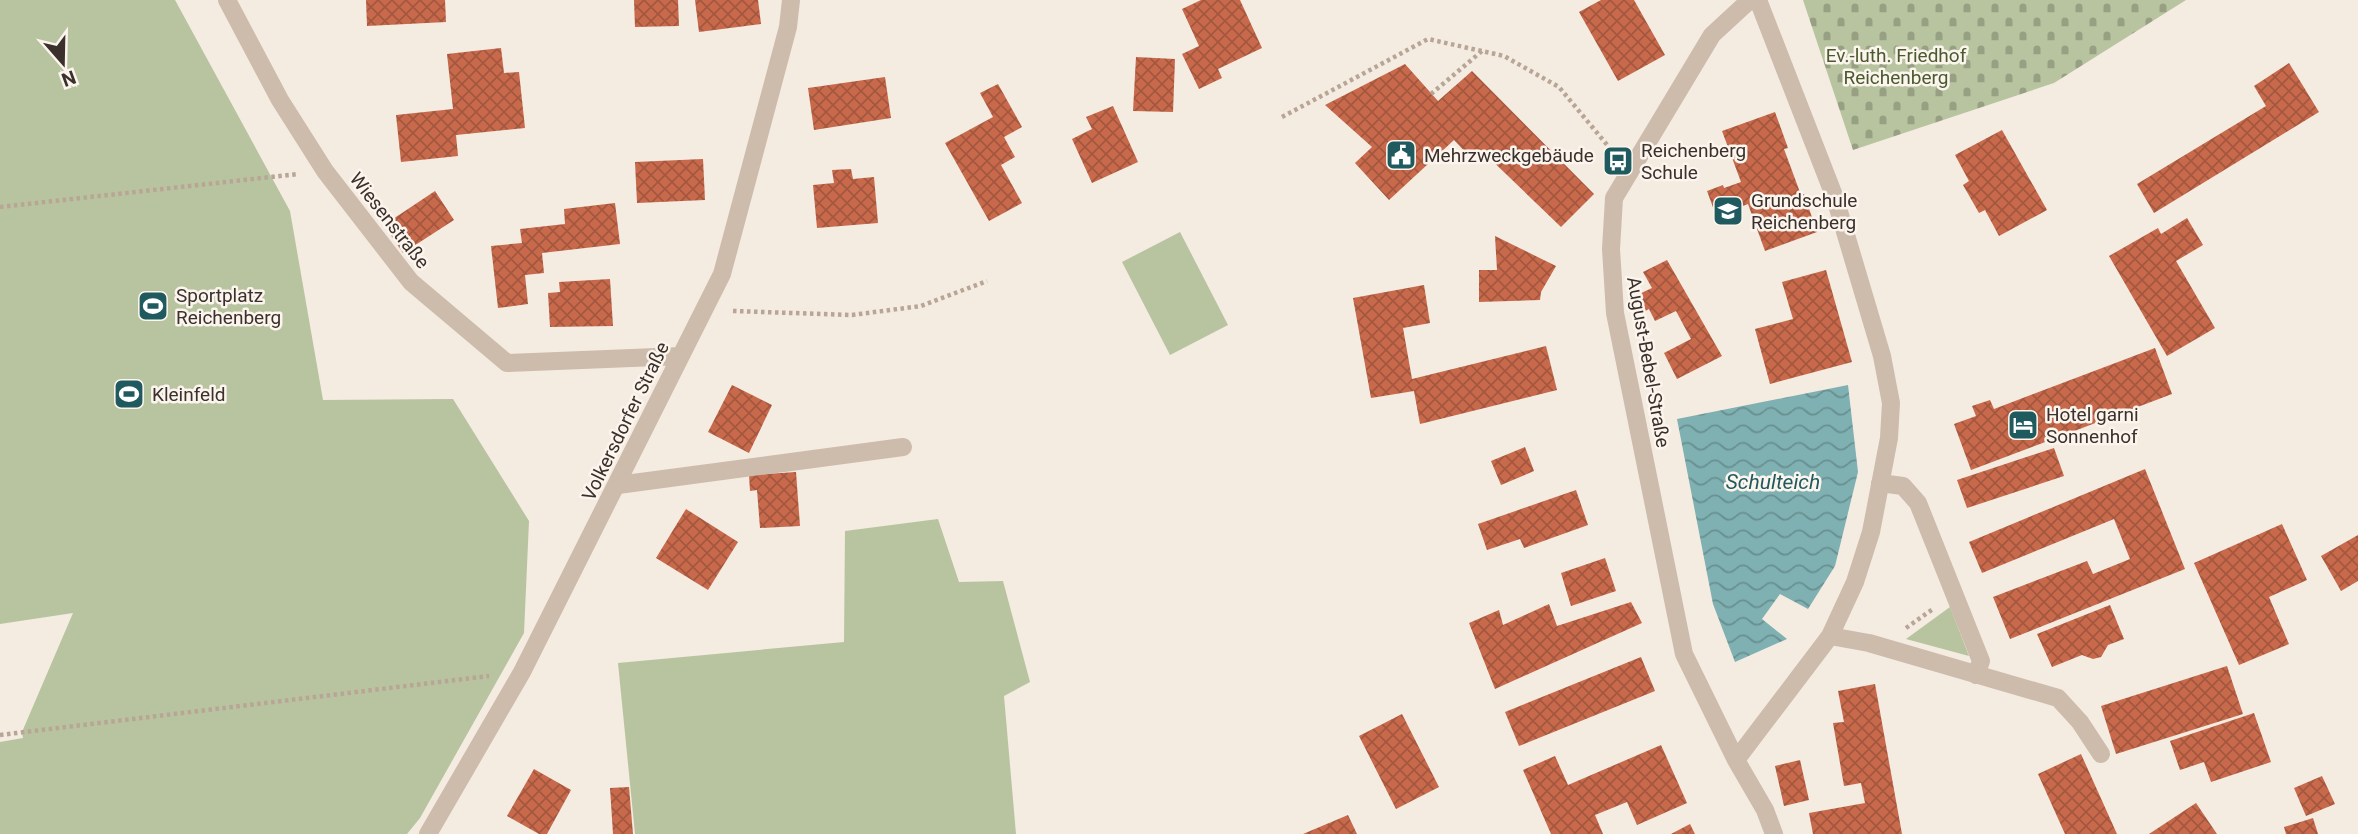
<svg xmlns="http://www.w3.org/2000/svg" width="2358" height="834" font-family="Roboto,sans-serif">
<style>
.green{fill:#b8c4a0}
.cemetery{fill:url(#cemetery-stones)}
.water{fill:url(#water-waves)}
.building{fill:url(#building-cross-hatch)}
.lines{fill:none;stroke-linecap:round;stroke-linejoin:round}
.path{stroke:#b9a596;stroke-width:4.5;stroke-dasharray:3.5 3.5;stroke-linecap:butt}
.service{stroke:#cdbbac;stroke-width:18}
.minor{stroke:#cdbbac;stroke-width:18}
.labels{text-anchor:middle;stroke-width:5;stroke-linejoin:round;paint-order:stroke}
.park-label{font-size:19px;fill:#4a5a2e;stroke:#fbf5ee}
.poi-label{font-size:19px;fill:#3b302b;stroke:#fbf5ee;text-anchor:start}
.street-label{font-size:19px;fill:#3b302b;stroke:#fbf5ee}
.water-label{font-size:21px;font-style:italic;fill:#1f5a5e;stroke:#fbf5ee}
</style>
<defs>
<pattern id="cemetery-stones" width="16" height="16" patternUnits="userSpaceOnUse" patternTransform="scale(1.75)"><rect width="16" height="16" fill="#b8c4a0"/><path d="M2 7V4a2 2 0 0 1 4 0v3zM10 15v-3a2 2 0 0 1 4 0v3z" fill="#97a083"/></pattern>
<pattern id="water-waves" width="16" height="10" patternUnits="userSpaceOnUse" patternTransform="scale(1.75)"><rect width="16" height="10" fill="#7fb0b2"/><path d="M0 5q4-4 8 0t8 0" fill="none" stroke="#699091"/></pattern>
<pattern id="building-cross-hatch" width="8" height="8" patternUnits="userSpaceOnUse" patternTransform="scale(1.75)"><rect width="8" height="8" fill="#c8694b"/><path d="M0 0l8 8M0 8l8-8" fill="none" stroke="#a4573f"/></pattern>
</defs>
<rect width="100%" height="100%" fill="#f4ebe1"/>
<!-- green -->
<path class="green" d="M 0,0 L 175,0 L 290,211 L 323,400 L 453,399 L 529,521 L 524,633 L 420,818 L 407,834 L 0,834 L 0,742 L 23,738 L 22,732 L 73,613 L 0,624 Z
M 1180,232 L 1228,325 L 1170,355 L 1122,262 Z
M 938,519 L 959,582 L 1003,581 L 1030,682 L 1004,696 L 1016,834 L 635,834 L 618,663 L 844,642 L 845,531 Z
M 1950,607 L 1969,656 L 1906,639 Z"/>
<!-- cemetery -->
<path class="cemetery" d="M 1803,0 L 2186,0 L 2054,83 L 1853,150 Z"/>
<!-- water -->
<path class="water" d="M 1848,385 L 1858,472 L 1835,566 L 1808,609 L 1780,594 L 1762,619 L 1787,639 L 1735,662 L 1713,604 L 1677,419 Z"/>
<!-- building -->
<path class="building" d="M 366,0 L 445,0 L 446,22 L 367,26 Z
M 634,0 L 678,0 L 679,26 L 635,27 Z
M 695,0 L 758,0 L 761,24 L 699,32 Z
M 1201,0 L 1240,0 L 1262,48 L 1218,69 L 1222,78 L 1199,89 L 1182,54 L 1199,46 L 1182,9 Z
M 1601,0 L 1634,0 L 1665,55 L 1618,81 L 1579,12 Z
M 501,48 L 504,73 L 519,72 L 525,128 L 456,135 L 458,156 L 401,162 L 396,115 L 453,109 L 447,54 Z
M 1136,57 L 1175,59 L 1173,112 L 1133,111 Z
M 2289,63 L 2319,112 L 2154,213 L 2137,184 L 2266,106 L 2254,86 Z
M 1405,64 L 1438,101 L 1472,71 L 1594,194 L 1561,227 L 1481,150 L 1472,159 L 1454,140 L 1389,200 L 1355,163 L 1372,147 L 1325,105 Z
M 885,77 L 891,118 L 814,130 L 808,88 Z
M 998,84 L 1022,127 L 1004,137 L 1015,157 L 1001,165 L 1022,203 L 989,221 L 945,143 L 993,117 L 980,93 Z
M 1113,106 L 1138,162 L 1092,183 L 1072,139 L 1092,129 L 1086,117 Z
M 1775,112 L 1788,148 L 1784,149 L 1801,195 L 1804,194 L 1817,232 L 1765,251 L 1748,204 L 1732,210 L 1734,215 L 1718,221 L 1707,191 L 1723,185 L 1724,188 L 1741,182 L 1722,131 Z
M 2002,130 L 2047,210 L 1999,236 L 1985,210 L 1979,213 L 1963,185 L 1969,181 L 1955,155 Z
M 703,159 L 705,200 L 637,203 L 635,162 Z
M 851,169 L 853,179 L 874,177 L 878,223 L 817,228 L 813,185 L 834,183 L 832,170 Z
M 435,191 L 454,220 L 403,253 L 384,225 Z
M 615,203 L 620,244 L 542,253 L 544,273 L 525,275 L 528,304 L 498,308 L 491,246 L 522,243 L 520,229 L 565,224 L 564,209 Z
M 2187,218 L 2203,245 L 2176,261 L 2215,328 L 2167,356 L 2109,256 L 2158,228 L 2161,234 Z
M 1495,236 L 1556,266 L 1541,292 L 1540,300 L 1479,302 L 1479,270 L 1497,270 Z
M 1667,260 L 1722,356 L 1677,379 L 1664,353 L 1691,339 L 1676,311 L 1655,321 L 1649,309 L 1642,313 L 1637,295 L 1652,288 L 1643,272 Z
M 1826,270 L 1852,362 L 1770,384 L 1755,329 L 1793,319 L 1782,282 Z
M 610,279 L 613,326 L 550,327 L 548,293 L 560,292 L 559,282 Z
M 1424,285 L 1430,323 L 1403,328 L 1412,379 L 1546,346 L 1557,390 L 1420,424 L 1414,391 L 1371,398 L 1353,298 Z
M 2155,348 L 2172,394 L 1971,470 L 1954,424 L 1976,416 L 1972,406 L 1990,400 L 1994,409 Z
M 732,385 L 772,405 L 749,453 L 708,432 Z
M 1525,447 L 1534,471 L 1501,485 L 1491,461 Z
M 2054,448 L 2064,476 L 1967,508 L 1957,480 Z
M 2145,469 L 2185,569 L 2010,639 L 1993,597 L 2087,561 L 2093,574 L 2130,559 L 2114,519 L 1982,573 L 1969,542 Z
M 796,472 L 800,526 L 760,528 L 757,490 L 750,491 L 749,475 Z
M 1576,490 L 1588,525 L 1524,548 L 1520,539 L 1487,550 L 1478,524 Z
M 686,509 L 738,542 L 708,590 L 656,558 Z
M 2282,524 L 2307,580 L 2269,597 L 2289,644 L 2239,665 L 2194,563 Z
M 2358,535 L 2358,581 L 2341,591 L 2321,556 Z
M 1605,558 L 1616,591 L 1571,606 L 1561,573 Z
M 1631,602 L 1642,623 L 1495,689 L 1469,623 L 1499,610 L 1503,625 L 1549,604 L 1557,626 Z
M 2110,605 L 2124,639 L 2108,645 L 2101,657 L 2093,659 L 2082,655 L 2052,667 L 2037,634 Z
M 1641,657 L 1655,691 L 1519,746 L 1505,712 Z
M 2227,666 L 2243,714 L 2116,754 L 2101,706 Z
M 1875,684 L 1902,834 L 1813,834 L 1809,813 L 1865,803 L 1861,783 L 1844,786 L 1833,723 L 1844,722 L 1838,691 Z
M 2254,713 L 2271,762 L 2211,782 L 2204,762 L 2180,770 L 2170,741 Z
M 1402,714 L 1439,787 L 1396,809 L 1359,736 Z
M 1661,745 L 1687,803 L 1637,825 L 1627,802 L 1595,815 L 1603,834 L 1551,834 L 1523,770 L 1555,756 L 1568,785 Z
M 2081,754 L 2117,834 L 2065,834 L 2038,774 Z
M 1800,760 L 1809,800 L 1784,806 L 1775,766 Z
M 534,769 L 571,790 L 547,834 L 539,834 L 507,816 Z
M 2322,776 L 2335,804 L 2306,816 L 2294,788 Z
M 629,787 L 633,834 L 613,834 L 610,788 Z
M 2196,803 L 2217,834 L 2149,834 Z
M 1348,815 L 1357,834 L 1303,834 Z
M 2313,818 L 2318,834 L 2286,834 L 2284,827 Z
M 1690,824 L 1695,834 L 1671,834 Z"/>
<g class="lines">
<!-- path -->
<path class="path" d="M 1431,94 L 1482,51
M 1282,117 L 1428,39 L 1504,56 L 1559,87 L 1613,152
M 0,207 L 298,174
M 733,311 L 852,315 L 921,306 L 987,281
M 1906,628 L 1933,609
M 0,735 L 489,676"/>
<!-- service -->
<path class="service" d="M 618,485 L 903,447"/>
<!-- minor -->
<path class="minor" d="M 227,0 L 280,100 L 325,171 L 411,282 L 507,363 L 681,356
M 1750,0 L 1712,35 L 1614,198 L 1611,249 L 1615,313 L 1684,654 L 1736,760 L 1765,810 L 1774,834
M 1880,483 L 1903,486 L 1918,503 L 1981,661 L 1976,675
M 1830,636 L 1869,643 L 2058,698 L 2080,722 L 2101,754
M 1736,760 L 1830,636 L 1855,582 L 1871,532 L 1889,438 L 1891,403 L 1882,356 L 1835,198 L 1758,0
M 428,834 L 522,672 L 722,274 L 788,27 L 791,0"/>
</g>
<!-- icons -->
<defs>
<g id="civic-square" transform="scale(1.575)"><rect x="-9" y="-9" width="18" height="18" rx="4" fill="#1f5a5e" stroke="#fbf5ee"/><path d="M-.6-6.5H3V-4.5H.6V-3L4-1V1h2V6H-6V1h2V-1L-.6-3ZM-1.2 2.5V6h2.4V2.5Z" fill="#fff"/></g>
<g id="bus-square" transform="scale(1.575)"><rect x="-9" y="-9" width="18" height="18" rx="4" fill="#1f5a5e" stroke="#fbf5ee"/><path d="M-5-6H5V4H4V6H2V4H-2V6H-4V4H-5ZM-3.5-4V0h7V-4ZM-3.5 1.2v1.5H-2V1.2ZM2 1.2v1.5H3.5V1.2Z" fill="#fff"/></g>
<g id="school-square" transform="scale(1.575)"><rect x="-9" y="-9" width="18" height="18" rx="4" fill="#1f5a5e" stroke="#fbf5ee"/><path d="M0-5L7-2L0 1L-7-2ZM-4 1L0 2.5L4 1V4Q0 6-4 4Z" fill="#fff"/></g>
<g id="stadium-square" transform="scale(1.575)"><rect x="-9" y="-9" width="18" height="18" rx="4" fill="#1f5a5e" stroke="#fbf5ee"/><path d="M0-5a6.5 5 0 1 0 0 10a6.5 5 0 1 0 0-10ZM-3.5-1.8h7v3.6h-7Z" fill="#fff"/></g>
<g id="hotel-square" transform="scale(1.575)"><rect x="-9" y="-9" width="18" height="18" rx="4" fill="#1f5a5e" stroke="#fbf5ee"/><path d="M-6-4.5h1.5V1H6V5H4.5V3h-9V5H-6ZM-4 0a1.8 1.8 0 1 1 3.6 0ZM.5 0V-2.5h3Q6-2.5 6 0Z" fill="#fff"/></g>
</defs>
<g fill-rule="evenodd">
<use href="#civic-square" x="1401" y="155"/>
<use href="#bus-square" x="1618" y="161"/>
<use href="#school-square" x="1728" y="211"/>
<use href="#stadium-square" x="153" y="306"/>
<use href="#stadium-square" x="129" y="394"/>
<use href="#hotel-square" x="2023" y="425"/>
</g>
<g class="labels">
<!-- park labels -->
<g class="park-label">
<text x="1896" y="62">Ev.-luth. Friedhof<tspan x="1896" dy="22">Reichenberg</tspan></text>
</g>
<!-- poi labels -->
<g class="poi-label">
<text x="1641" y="157">Reichenberg<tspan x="1641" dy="22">Schule</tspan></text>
<text x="1424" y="162">Mehrzweckgebäude</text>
<text x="1751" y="207">Grundschule<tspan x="1751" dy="22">Reichenberg</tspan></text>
<text x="176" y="302">Sportplatz<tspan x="176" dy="22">Reichenberg</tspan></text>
<text x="152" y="401">Kleinfeld</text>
<text x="2046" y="421">Hotel garni<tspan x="2046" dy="22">Sonnenhof</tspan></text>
</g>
<!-- street labels -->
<g class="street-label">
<text transform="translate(390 220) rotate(52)" y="7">Wiesenstraße</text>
<text transform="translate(1649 362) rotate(80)" y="7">August-Bebel-Straße</text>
<text transform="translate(625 421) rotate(-64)" y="7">Volkersdorfer Straße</text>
</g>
<!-- water labels -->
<g class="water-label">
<text x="1773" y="489">Schulteich</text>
</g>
</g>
<!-- north arrow -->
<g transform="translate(63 63) rotate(160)" stroke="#fbf5ee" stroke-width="5" paint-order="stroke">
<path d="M0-5L12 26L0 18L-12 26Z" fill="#3b302b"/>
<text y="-10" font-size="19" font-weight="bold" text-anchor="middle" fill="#3b302b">N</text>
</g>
</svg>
